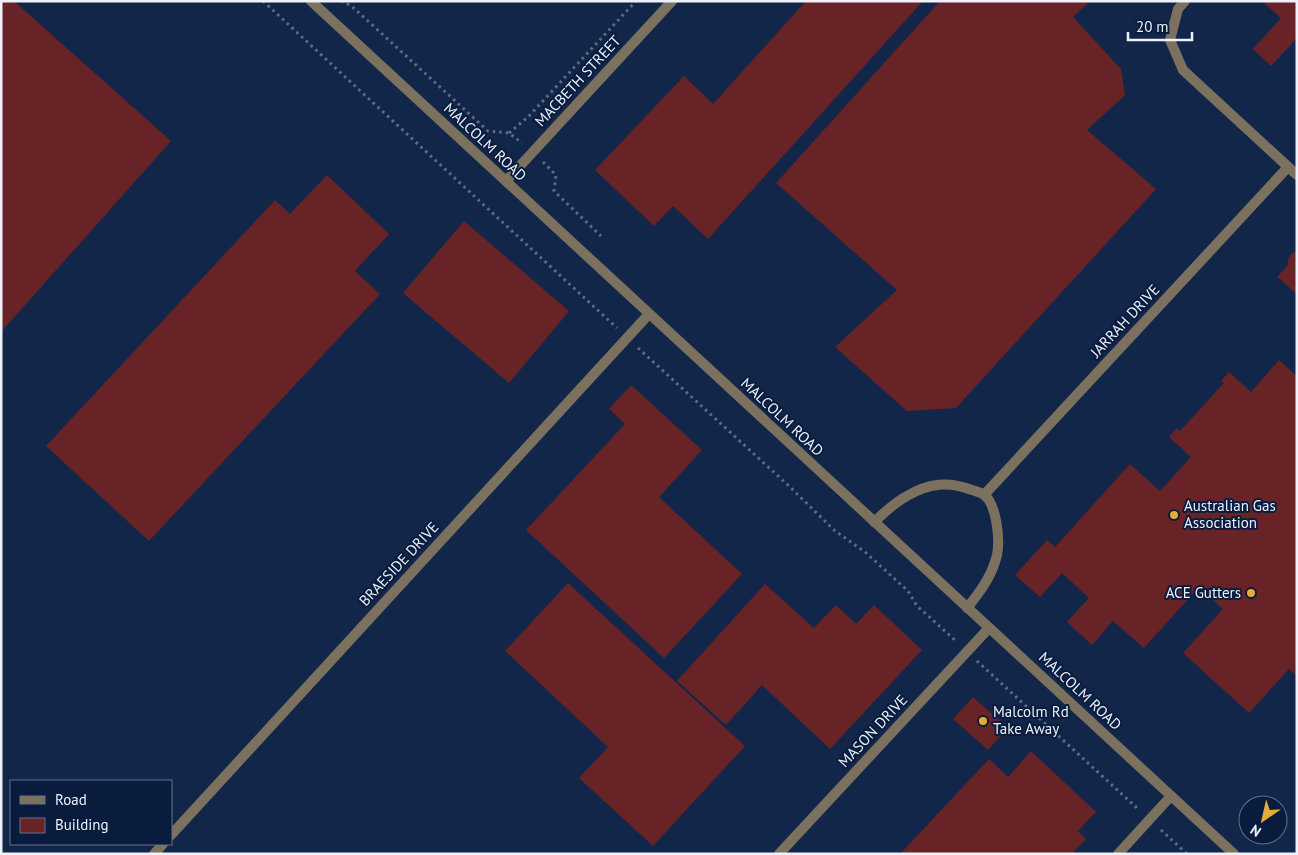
<svg xmlns="http://www.w3.org/2000/svg" width="1298" height="855" font-family="'PT Sans',sans-serif">
<style>
.building{fill:#682327}
.lines{fill:none;stroke-linecap:round;stroke-linejoin:round}
.path{stroke:#5e6d87;stroke-width:3;stroke-dasharray:2.5 4;stroke-linecap:butt}
.service{stroke:#7c715e;stroke-width:10}
.minor{stroke:#7c715e;stroke-width:10}
.tertiary{stroke:#7c715e;stroke-width:10}
.poi-dot{fill:#e7ac36;stroke:#091c3e;stroke-width:2}
.labels{text-anchor:middle;stroke-width:4;stroke-linejoin:round;paint-order:stroke}
.street-label{font-size:15px;fill:#ecf1fb;stroke:#091c3e}
.poi-label{font-size:15px;fill:#ecf1fb;stroke:#091c3e;text-anchor:start}
</style>
<rect width="100%" height="100%" fill="#122649"/>
<!-- building -->
<path class="building" d="M 1,1 L 14,1 L 171,141 L 1,332 Z
M 806,1 L 923,1 L 708,239 L 673,206 L 654,226 L 595,170 L 684,76 L 713,104 Z
M 940,1 L 1090,1 L 1073,17 L 1121,69 L 1125,95 L 1087,130 L 1156,189 L 956,408 L 907,411 L 835,347 L 897,290 L 776,183 Z
M 1262,1 L 1297,1 L 1297,38 L 1271,66 L 1253,49 L 1281,18 Z
M 327,175 L 389,234 L 355,271 L 380,294 L 149,541 L 46,446 L 275,200 L 290,214 Z
M 464,221 L 569,311 L 509,383 L 403,293 Z
M 1297,251 L 1297,294 L 1277,277 L 1288,265 L 1288,260 L 1291,254 Z
M 1279,360 L 1297,376 L 1297,676 L 1289,669 L 1249,713 L 1183,653 L 1223,609 L 1199,587 L 1144,648 L 1113,621 L 1092,645 L 1067,622 L 1089,598 L 1062,573 L 1040,597 L 1015,575 L 1047,540 L 1055,547 L 1130,464 L 1160,491 L 1191,457 L 1169,437 L 1177,428 L 1180,431 L 1224,383 L 1221,381 L 1229,372 L 1251,392 Z
M 631,385 L 702,450 L 659,497 L 742,574 L 664,658 L 526,530 L 625,424 L 609,409 Z
M 568,583 L 745,746 L 653,846 L 579,778 L 608,747 L 505,651 Z
M 765,584 L 814,628 L 836,605 L 856,624 L 874,605 L 922,650 L 830,749 L 762,685 L 726,725 L 677,681 Z
M 973,697 L 1008,728 L 988,750 L 953,719 Z
M 1031,751 L 1096,812 L 1078,831 L 1086,839 L 1071,854 L 900,854 L 989,759 L 1008,777 Z"/>
<g class="lines">
<!-- path -->
<path class="path" d="M 263,1 L 617,328
M 341,1 L 350,5 L 357,11 L 488,131 L 509,133 L 522,143
M 509,133 L 528,117 L 636,1
M 543,162 L 556,175 L 554,191 L 601,236
M 638,348 L 789,486 L 834,530 L 865,552 L 908,591 L 917,606 L 956,641
M 977,661 L 1138,809
M 1161,830 L 1187,854"/>
<!-- service -->
<path class="service" d="M 1118,854 L 1171,796"/>
<!-- minor -->
<path class="minor" d="M 1185,1 L 1178,9 L 1170,40 L 1183,70 L 1297,175
M 506,181 L 672,1
M 984,495 L 1288,167
M 874,522 C 884,513 895,502 907,496 C 929,483 948,481 972,490 C 975,491 980,492 983,494 C 997,503 1000,540 997,555 C 992,576 980,592 967,608
M 171,835 L 649,314
M 154,854 L 163,844
M 779,854 L 989,628"/>
<!-- tertiary -->
<path class="tertiary" d="M 311,1 L 1234,854"/>
</g>
<!-- markers -->
<g class="poi-dot">
<circle cx="1174" cy="515" r="5"/>
<circle cx="1251" cy="593" r="5"/>
<circle cx="983" cy="721" r="5"/>
</g>
<g class="labels">
<!-- street labels -->
<g class="street-label">
<text transform="translate(578 81) rotate(-47)" y="5">MACBETH STREET</text>
<text transform="translate(485 142) rotate(43)" y="5">MALCOLM ROAD</text>
<text transform="translate(1125 321) rotate(-47)" y="5">JARRAH DRIVE</text>
<text transform="translate(782 417) rotate(43)" y="5">MALCOLM ROAD</text>
<text transform="translate(399 564) rotate(-47)" y="5">BRAESIDE DRIVE</text>
<text transform="translate(1080 691) rotate(43)" y="5">MALCOLM ROAD</text>
<text transform="translate(873 731) rotate(-47)" y="5">MASON DRIVE</text>
</g>
<!-- poi labels -->
<g class="poi-label">
<text x="1184" y="511">Australian Gas<tspan x="1184" dy="17">Association</tspan></text>
<text x="1241" y="598" text-anchor="end">ACE Gutters</text>
<text x="993" y="717">Malcolm Rd<tspan x="993" dy="17">Take Away</tspan></text>
</g>
</g>
<!-- border -->
<rect width="1298" height="855" fill="none" stroke="#ecf1fb" stroke-width="5"/>
<!-- legend -->
<rect x="10" y="780" width="162" height="65" fill="#091c3e" stroke="#64718a"/>
<rect x="20" y="796" width="25" height="8" fill="#7c715e" stroke="#64718a"/>
<text x="55" y="805" font-size="15" fill="#ecf1fb">Road</text>
<rect x="20" y="818" width="25" height="15" fill="#682327" stroke="#64718a"/>
<text x="55" y="830" font-size="15" fill="#ecf1fb">Building</text>
<!-- north arrow -->
<g transform="translate(1263 820) rotate(214)"><circle r="24" fill="#091c3e" stroke="#64718a"/>
<path d="M0-4L9 19L0 12L-9 19Z" fill="#e7ac36"/>
<text y="-8" font-size="14" font-weight="bold" text-anchor="middle" fill="#ecf1fb">N</text>
</g>
<!-- scale -->
<path d="M1128 32v8h64v-8" fill="none" stroke="#ecf1fb" stroke-width="2.5"/>
<text x="1136" y="32" font-size="15" fill="#ecf1fb" stroke="#091c3e" stroke-width="4" paint-order="stroke">20 m</text>
</svg>
